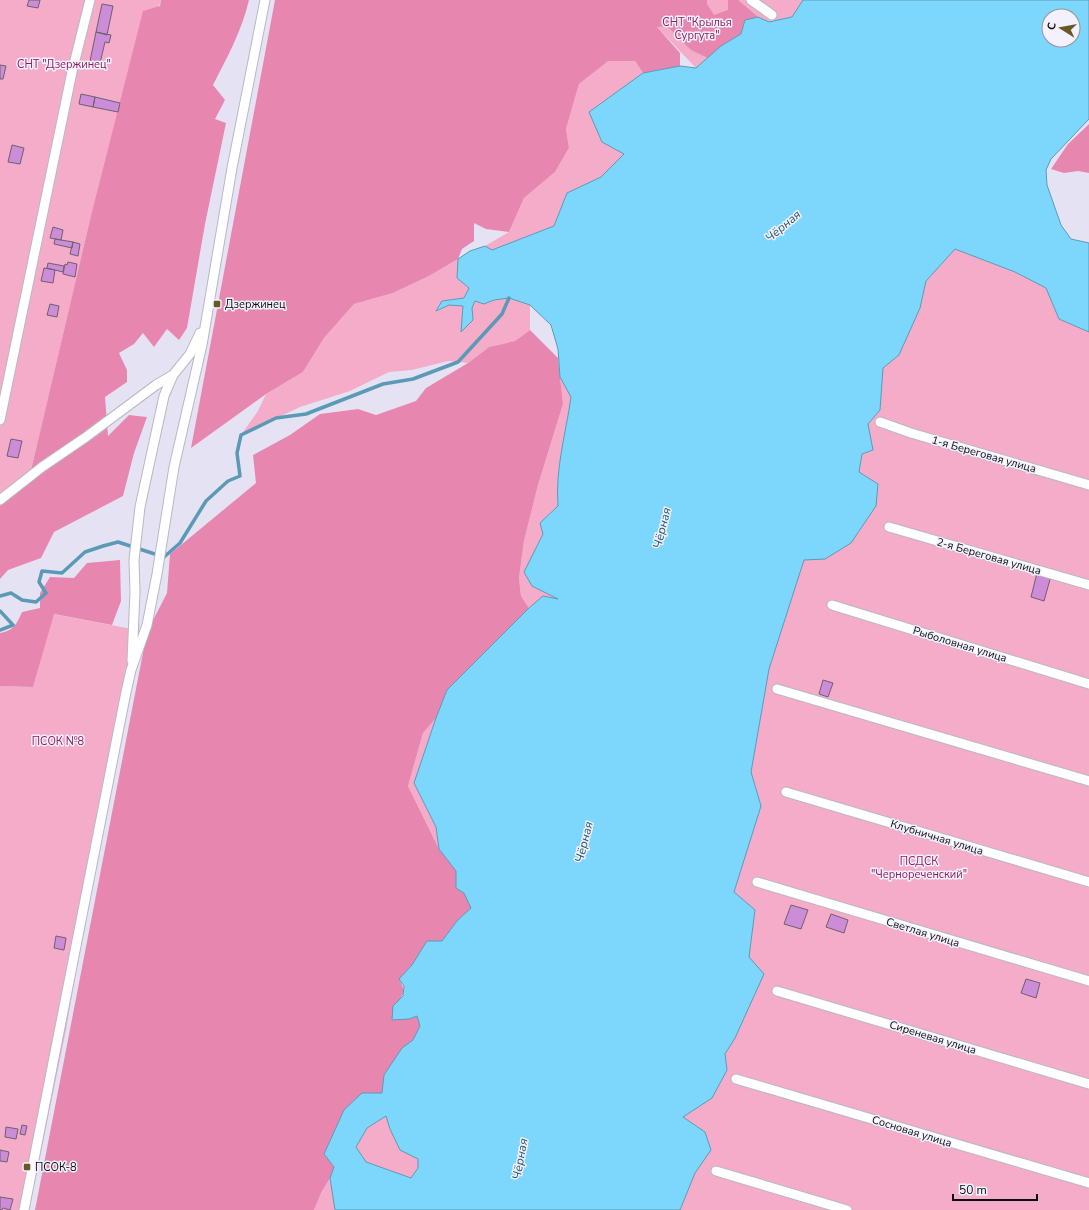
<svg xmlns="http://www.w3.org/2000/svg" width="1089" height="1210" font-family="'Nunito Sans',sans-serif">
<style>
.green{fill:#f4acc9}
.forest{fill:#e787b0}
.water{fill:#7dd7fd;stroke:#5b9ab6;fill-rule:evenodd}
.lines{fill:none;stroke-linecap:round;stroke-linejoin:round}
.stream{stroke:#5b9ab6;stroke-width:3.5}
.building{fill:#cd8cd7;stroke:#6b626c}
.minor-casing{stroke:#b9b7c6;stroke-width:11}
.minor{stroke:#fff;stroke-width:9}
.poi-dot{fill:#695725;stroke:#f2f1fd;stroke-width:1.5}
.labels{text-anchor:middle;stroke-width:3;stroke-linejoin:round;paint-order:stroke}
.park-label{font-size:11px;fill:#8e1d59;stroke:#f2f1fd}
.poi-label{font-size:11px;fill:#0c0c11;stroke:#f2f1fd;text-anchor:start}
.street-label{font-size:11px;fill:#0c0c11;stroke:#f2f1fd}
.water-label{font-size:12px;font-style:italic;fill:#25576b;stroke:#f2f1fd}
</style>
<rect width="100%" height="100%" fill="#e5e3f3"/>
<!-- green -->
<path class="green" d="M 0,0 L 161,0 L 89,224 L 28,483 L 0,506 Z
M 648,0 L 803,0 L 792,17 L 769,22 L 758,17 L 721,46 L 696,68 L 657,27 Z
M 608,60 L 635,61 L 643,73 L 589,112 L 625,154 L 601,177 L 567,193 L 554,226 L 492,250 L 485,246 L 509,232 L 524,198 L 555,172 L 569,148 L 566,129 L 579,84 Z
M 955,249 L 1015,272 L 1046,288 L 1059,319 L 1089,332 L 1089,1210 L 680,1210 L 695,1173 L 710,1150 L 705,1132 L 683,1117 L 727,1070 L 725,1054 L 735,1038 L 749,957 L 755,910 L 734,892 L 761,806 L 751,772 L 769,669 L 804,559 L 825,559 L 878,484 L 859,472 L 862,454 L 873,450 L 868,424 L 880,410 L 883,368 L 899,355 L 920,308 L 926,281 Z
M 458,259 L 457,278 L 469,288 L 464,298 L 442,301 L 437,311 L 449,305 L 463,306 L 462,331 L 473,320 L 472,308 L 475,301 L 484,304 L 494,300 L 509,298 L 530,305 L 530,330 L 515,341 L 489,347 L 468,363 L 448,361 L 412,370 L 389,372 L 350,391 L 300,407 L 241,435 L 258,411 L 266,394 L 303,372 L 324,338 L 354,304 L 393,293 L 429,276 Z
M 560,377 L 571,397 C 566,433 555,469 558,506 L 540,523 L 543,534 L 535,549 L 560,600 L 543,596 L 529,608 L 521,596 L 519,578 L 524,541 L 538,485 L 563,404 Z
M 53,614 L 137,630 L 105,803 L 66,1030 L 29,1210 L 0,1210 L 0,686 L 33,687 Z
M 436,718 L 414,783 L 436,827 L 439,849 L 408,786 L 423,733 Z
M 386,1116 L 390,1129 L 418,1159 L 418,1168 L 411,1178 L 366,1162 L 356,1147 L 367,1128 Z
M 330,1178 L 335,1210 L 314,1210 L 321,1193 Z"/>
<!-- forest -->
<path class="forest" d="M 161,0 L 249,0 C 242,30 227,58 213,85 L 225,100 L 215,119 L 226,123 L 205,224 L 187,328 L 179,340 L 167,329 L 154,347 L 143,333 L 134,344 L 119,353 L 127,370 L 127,382 L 105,397 L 108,436 L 129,415 L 147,417 L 134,453 L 123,496 L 54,532 L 41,558 L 8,570 L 0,579 L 0,506 L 28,483 L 89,224 L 143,11 L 160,6 Z
M 275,0 L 707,0 L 707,4 L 714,15 L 728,10 L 728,0 L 738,0 L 758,17 L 745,20 L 741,34 L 721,46 L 708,58 L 691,50 L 667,26 L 657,27 L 680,53 L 680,66 L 643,73 L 635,61 L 608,61 L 579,84 L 566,129 L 569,148 L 555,172 L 524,198 L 509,232 L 486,229 L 474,223 L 474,241 L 462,249 L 458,259 L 429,276 L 393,293 L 354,304 L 324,338 L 303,372 L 266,394 L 191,448 Z
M 1089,124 L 1089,173 L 1078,171 L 1064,173 L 1051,169 L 1068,144 Z
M 530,330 L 558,358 L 563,404 L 538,485 L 524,541 L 519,578 L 521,596 L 529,608 L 447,690 L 436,718 L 423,733 L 408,786 L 439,849 L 456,871 L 456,888 L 464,893 L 471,908 L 457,921 L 442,941 L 427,941 L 412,965 L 399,979 C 407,992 403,996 394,1006 L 409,1019 L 418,1016 L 420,1026 L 413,1040 L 402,1049 L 384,1075 L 382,1093 L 362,1093 L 344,1110 L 324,1154 L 334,1167 L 330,1178 L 321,1193 L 314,1210 L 35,1210 L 147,632 L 167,593 L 170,554 L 256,483 L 253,455 L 290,435 L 320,414 L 358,409 L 376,415 L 416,401 L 426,388 L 468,363 L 489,347 L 515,341 Z
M 120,560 L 121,601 L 112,625 L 54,614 L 33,687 L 0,686 L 0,633 C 13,631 17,624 22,612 L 40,608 L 40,593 L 50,577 L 74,578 L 87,563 Z"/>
<!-- water -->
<path class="water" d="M 803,0 L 1089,0 L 1089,119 L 1051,159 L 1046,170 L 1047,185 L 1061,225 L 1071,239 L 1089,243 L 1089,332 L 1059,319 L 1046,288 L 1015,272 L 955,249 L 926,281 L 920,308 L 899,355 L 883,368 L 880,410 L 868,424 L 873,450 L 862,454 L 859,472 L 878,484 L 876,506 L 851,543 L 825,559 L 804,560 L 769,669 L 751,772 L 761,806 L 734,892 L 755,910 L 749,957 L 764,974 L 735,1038 L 725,1054 L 727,1070 L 712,1098 L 683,1117 L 705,1132 L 711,1150 L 695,1173 L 680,1210 L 335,1210 L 330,1178 L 334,1167 L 324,1154 L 344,1110 L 362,1093 L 382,1093 L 384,1075 L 402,1048 L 413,1040 L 420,1026 L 417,1016 L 409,1019 L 392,1020 L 393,1006 L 403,996 L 404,986 L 399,979 L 412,965 L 427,941 L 442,941 L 457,921 L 471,908 L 464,893 L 456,888 L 456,871 L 439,849 L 436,827 L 414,783 L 436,718 L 447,690 L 529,608 L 543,596 L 558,599 L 532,586 L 524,572 L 543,534 L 540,523 L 558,506 C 555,469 566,433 571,397 L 560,377 L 558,349 L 551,325 L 530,305 L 509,298 L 494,300 L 484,304 L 475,301 L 472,308 L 473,320 L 461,332 L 463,306 L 449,305 L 436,311 L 442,301 L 464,298 L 469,288 L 457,278 L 458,259 L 470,251 L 485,246 L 492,250 L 554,226 L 567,193 L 601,177 L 624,154 L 602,142 L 589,112 L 643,73 L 680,66 L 696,68 L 721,46 L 741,34 L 745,20 L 758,17 L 769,22 L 792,17 ZM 1049,16 L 1073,16 L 1073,40 L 1049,40 ZM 386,1116 L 390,1129 L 400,1150 L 418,1159 L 418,1168 L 411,1178 L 366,1162 L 356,1147 L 367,1128 Z"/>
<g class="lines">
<!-- stream -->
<path class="stream" d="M 0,596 L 11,593 L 22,600 L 36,602 L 46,593 L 39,582 L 42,571 L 62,573 L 85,552 L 103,546 L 118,542 L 164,557 L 180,543 L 206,501 L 228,481 L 240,476 L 237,453 L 241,435 L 276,418 L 306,414 L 383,384 L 413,379 L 458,362 L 502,314 L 509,298
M 0,611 L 13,625 L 0,630"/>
</g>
<!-- building -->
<path class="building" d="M 29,0 L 40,0 L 38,8 L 27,6 Z
M 102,4 L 113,6 L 107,35 L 96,32 Z
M 96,32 L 111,35 L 109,43 L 105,42 L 100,63 L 90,61 Z
M 0,65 L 6,66 L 3,79 L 0,79 Z
M 81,94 L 95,97 L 93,107 L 79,104 Z
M 95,97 L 120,103 L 118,112 L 93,107 Z
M 12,145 L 24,148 L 20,164 L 8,162 Z
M 53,227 L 63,230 L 61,240 L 50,238 Z
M 55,239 L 73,242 L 72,248 L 54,244 Z
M 73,242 L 80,244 L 78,256 L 70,254 Z
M 68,262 L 77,264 L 75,277 L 63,274 L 65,264 L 67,265 Z
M 48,263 L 64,266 L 63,272 L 47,268 Z
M 44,268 L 55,270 L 53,283 L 41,281 Z
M 50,304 L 59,306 L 57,317 L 47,315 Z
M 11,439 L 22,441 L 18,458 L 7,456 Z
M 1037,573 L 1051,576 L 1044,601 L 1031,597 Z
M 823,680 L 833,683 L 828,697 L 819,694 Z
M 791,905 L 808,910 L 801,929 L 784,924 Z
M 831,914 L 848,920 L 844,933 L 826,927 Z
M 56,936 L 66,938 L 64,950 L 54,948 Z
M 1026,979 L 1040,983 L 1036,998 L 1021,993 Z
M 22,1125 L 27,1126 L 25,1135 L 20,1134 Z
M 6,1127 L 18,1129 L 16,1139 L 5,1137 Z
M 0,1150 L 9,1152 L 7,1162 L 0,1161 Z
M 0,1197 L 13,1199 L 10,1210 L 3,1208 L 2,1210 L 0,1210 Z"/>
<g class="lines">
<!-- minor casing -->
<g class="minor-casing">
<path id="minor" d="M 751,0 L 772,15
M 0,420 L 72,72 L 90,0
M 880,422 L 911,433 L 1089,485
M 0,500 L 42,467 L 86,437 L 156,385 L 173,375
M 889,527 L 1089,585
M 832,605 L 1089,684
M 132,661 L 135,592 L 134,560 L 140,507 L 164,396 L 173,375 L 190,354 L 200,333
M 777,689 L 1089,781
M 786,792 L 1089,882
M 757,882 L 1089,981
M 777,991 L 1089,1084
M 736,1079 L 1089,1183
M 716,1171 L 847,1210
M 24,1210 L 126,692 L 131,670 L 147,625 L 157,574 L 174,467 L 202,345 L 232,168 L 265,0"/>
</g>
<!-- minor -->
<use href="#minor" class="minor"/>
</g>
<!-- markers -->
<g class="poi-dot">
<rect x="213" y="300" width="8" height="8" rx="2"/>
<rect x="23" y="1163" width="8" height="8" rx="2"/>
</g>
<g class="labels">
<!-- park labels -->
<g class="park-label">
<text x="697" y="26">CНТ "Крылья<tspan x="697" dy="13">Сургута"</tspan></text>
<text x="64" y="68">СНТ "Дзержинец"</text>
<text x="58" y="745">ПСОК №8</text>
<text x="919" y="865">ПСДСК<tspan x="919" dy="13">"Чернореченский"</tspan></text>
</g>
<!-- poi labels -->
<g class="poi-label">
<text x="225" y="308">Дзержинец</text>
<text x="35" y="1171">ПСОК-8</text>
</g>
<!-- street labels -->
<g class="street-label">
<text transform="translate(984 454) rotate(16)" y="4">1-я Береговая улица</text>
<text transform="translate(989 556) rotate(16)" y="4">2-я Береговая улица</text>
<text transform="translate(960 644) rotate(17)" y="4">Рыболовная улица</text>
<text transform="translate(937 837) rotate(17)" y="4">Клубничная улица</text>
<text transform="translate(923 932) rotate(17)" y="4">Светлая улица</text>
<text transform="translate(933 1037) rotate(17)" y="4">Сиреневая улица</text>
<text transform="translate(912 1131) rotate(17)" y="4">Сосновая улица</text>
</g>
<!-- water labels -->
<g class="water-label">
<text transform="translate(783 226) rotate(-40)" y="4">Чёрная</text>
<text transform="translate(662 528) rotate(-76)" y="4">Чёрная</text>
<text transform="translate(584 842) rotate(-76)" y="4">Чёрная</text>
<text transform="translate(520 1159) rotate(-80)" y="4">Чёрная</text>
</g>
</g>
<!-- north arrow -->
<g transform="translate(1061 28) rotate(281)"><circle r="19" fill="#f2f1fd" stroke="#96959f"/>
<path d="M0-3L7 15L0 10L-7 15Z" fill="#695725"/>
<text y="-6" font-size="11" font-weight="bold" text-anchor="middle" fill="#0c0c11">С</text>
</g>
<!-- scale -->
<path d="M953 1194v6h84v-6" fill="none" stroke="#0c0c11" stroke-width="2"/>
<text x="959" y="1194" font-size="12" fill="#0c0c11" stroke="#f2f1fd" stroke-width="3" paint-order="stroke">50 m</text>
</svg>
